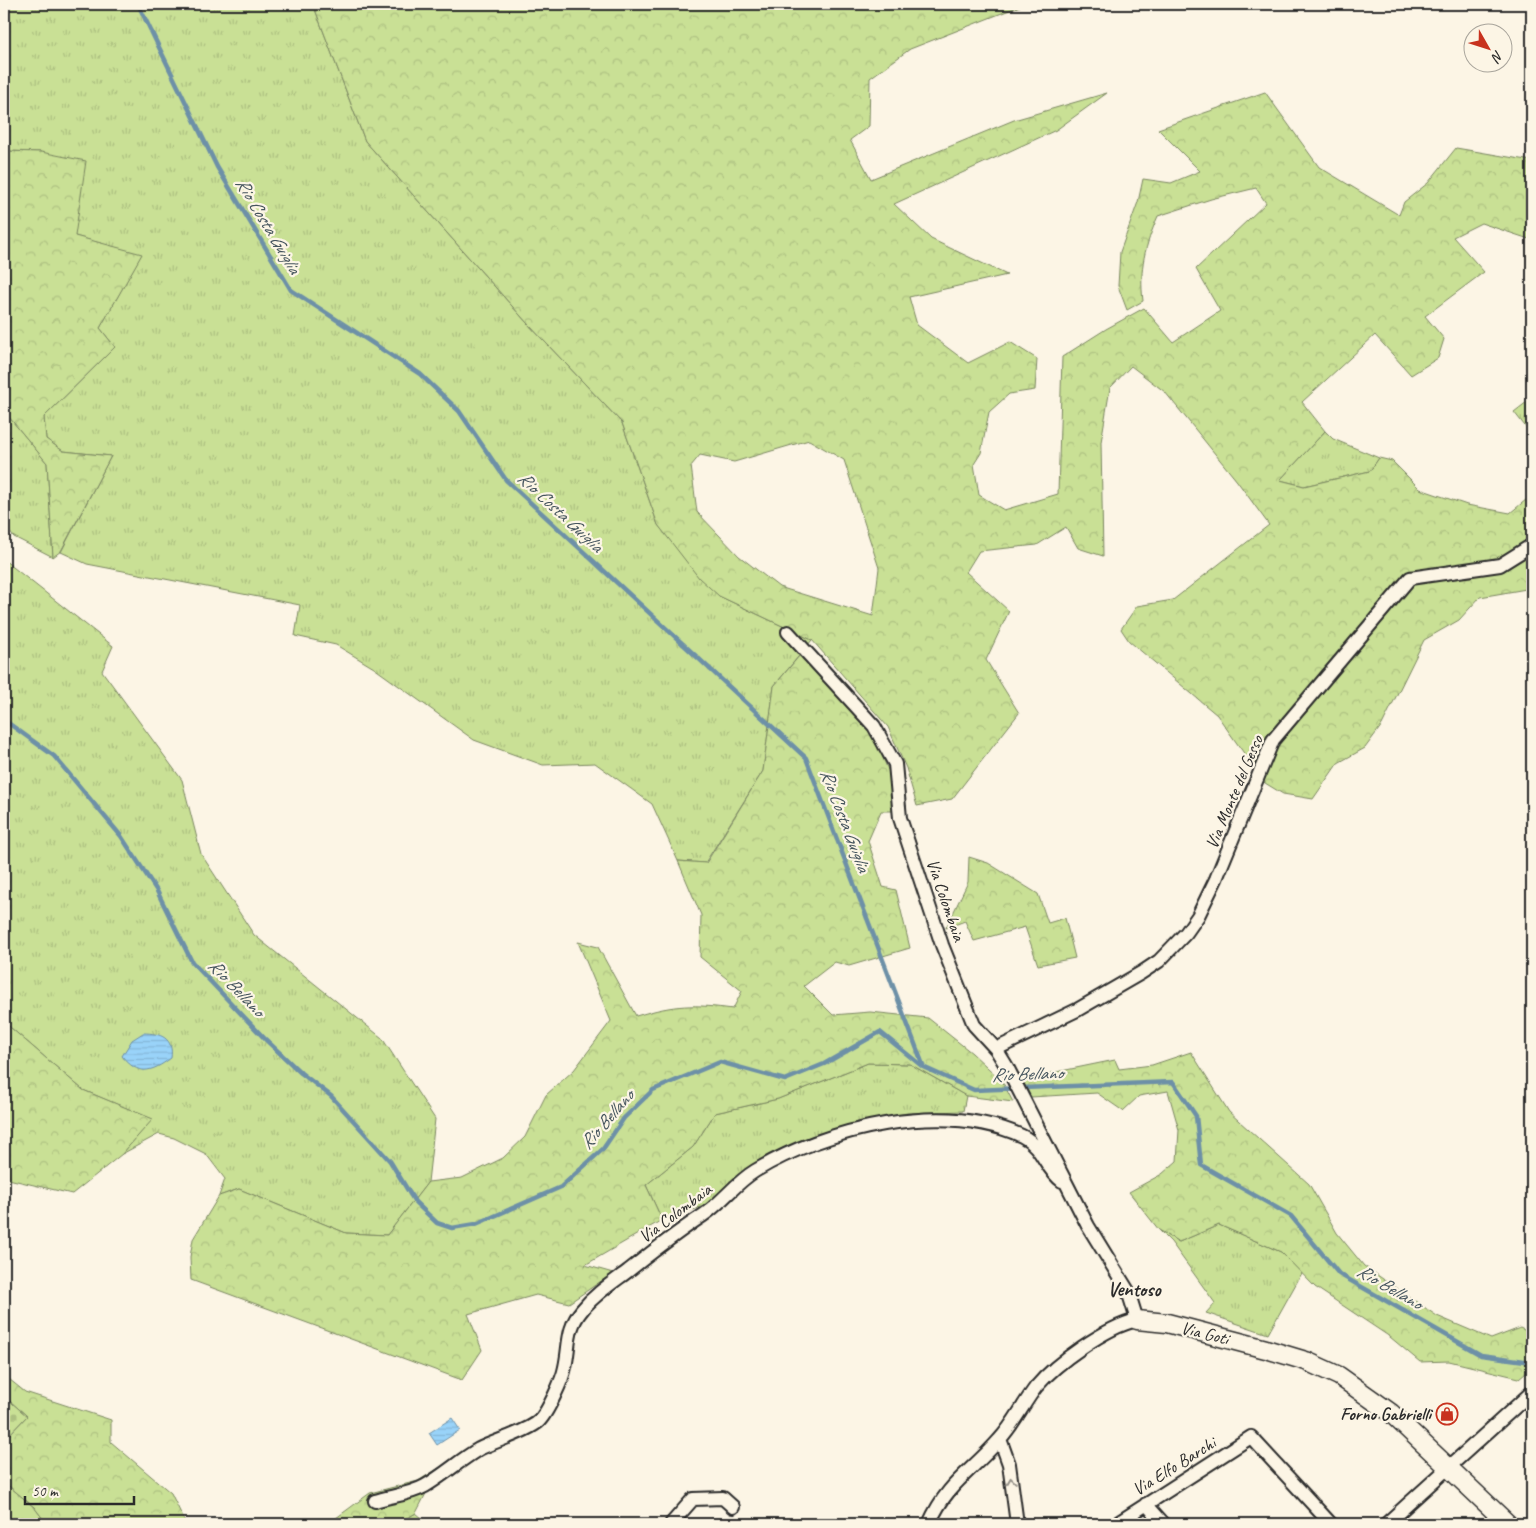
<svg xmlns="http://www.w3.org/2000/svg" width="1536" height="1528" font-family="Caveat,sans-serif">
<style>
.grass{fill:url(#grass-tufts);stroke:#7a8660}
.forest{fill:url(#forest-crowns);stroke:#7a8660;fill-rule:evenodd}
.cemetery{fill:url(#cemetery-stones);stroke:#7a8660}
.water{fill:url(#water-rules);stroke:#6d90a7}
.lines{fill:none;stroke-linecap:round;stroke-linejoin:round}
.stream{stroke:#6d90a7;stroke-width:4.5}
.street-casing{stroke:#2b2b2b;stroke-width:16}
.secondary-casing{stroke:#2b2b2b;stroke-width:21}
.street{stroke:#fcf5e5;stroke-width:12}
.secondary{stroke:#fcf5e5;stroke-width:18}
.oneway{stroke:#949088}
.labels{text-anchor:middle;stroke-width:4.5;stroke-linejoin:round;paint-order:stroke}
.street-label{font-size:18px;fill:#2b2b2b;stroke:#fcf5e5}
.poi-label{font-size:18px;font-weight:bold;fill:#2b2b2b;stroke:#fcf5e5;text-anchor:end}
.water-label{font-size:19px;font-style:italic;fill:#46555e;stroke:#fcf5e5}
.quarter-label{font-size:20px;font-weight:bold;fill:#2b2b2b;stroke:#fcf5e5}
</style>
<defs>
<pattern id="grass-tufts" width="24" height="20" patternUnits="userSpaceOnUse" patternTransform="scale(1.25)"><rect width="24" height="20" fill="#c9e095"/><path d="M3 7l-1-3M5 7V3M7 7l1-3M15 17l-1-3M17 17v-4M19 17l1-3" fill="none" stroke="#adc081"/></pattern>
<pattern id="forest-crowns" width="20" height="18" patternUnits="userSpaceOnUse" patternTransform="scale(1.25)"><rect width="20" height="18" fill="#c9e095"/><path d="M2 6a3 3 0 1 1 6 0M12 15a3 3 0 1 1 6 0" fill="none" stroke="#adc081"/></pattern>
<pattern id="cemetery-stones" width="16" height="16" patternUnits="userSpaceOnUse" patternTransform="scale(1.25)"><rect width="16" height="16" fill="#c9e095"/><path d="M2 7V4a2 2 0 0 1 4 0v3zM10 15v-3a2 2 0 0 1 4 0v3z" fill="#adc081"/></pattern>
<pattern id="water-rules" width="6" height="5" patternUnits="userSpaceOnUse" patternTransform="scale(1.25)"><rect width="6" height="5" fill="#99d3f9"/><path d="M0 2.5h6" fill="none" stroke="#84b5d6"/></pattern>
</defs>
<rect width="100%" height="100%" fill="#fcf5e5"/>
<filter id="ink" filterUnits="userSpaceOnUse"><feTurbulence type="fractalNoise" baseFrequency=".02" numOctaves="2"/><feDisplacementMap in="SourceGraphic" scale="10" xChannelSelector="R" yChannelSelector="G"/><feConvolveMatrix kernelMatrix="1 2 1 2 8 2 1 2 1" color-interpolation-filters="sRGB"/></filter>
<g filter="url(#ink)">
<!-- grass -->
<path class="grass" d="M 4,4 L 313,4 L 365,141 L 528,324 L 622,423 L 658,525 L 719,596 L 812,640 L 774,686 L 763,771 L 705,863 L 678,861 L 652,804 L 595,763 L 543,765 L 474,740 L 374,668 L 336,645 L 295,636 L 300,605 L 87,564 L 61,552 L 111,456 L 63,451 L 46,439 L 44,417 L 115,347 L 100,328 L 141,255 L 75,236 L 41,152 L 4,151 Z
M 1532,398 L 1532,435 L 1514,412 Z
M 4,411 L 47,463 L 53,557 L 14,537 L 4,526 Z
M 1325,431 L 1333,439 L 1379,458 L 1370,471 L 1304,486 L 1280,480 Z
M 4,560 L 113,646 L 102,671 L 182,780 L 201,854 L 254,935 L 382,1038 L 435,1119 L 428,1182 L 387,1235 L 346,1233 L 239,1189 L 219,1196 L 225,1179 L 206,1154 L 174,1138 L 159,1134 L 122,1154 L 152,1119 L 83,1090 L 4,1022 Z
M 868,1063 L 910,1064 L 966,1096 L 963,1111 L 907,1113 L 858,1123 L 800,1141 L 747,1168 L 704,1206 L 662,1220 L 646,1185 L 693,1147 L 715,1113 L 778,1099 Z
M 1219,1225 L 1281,1252 L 1302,1273 L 1268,1334 L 1206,1313 L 1215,1303 L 1171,1242 L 1159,1230 L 1179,1242 Z
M 4,1482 L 34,1507 L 47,1524 L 4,1524 Z
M 416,1513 L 429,1524 L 396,1524 Z"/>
<!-- forest -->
<path class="forest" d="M 313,4 L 1025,4 L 910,49 L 870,78 L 869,126 L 850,140 L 871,179 L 1014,120 L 1107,93 L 1056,130 L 894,204 L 931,239 L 1007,275 L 909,297 L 917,325 L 968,363 L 1010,342 L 1037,359 L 1035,390 L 1009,394 L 989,412 L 981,453 L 974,464 L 979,495 L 1004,510 L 1058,494 L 1062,357 L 1106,329 L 1144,308 L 1173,342 L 1220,311 L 1196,269 L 1266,203 L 1256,188 L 1211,199 L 1158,216 C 1145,246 1139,268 1143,301 L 1127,310 L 1118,286 L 1120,252 L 1138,202 L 1143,179 L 1171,183 L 1200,171 L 1158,129 L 1265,92 L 1319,167 L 1399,215 L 1404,202 L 1428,183 L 1456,148 L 1532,161 L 1532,240 L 1481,223 L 1453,237 L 1484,272 L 1425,316 L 1444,339 L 1438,358 L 1411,375 L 1375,335 L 1302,402 L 1325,431 L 1280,480 L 1304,486 L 1370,471 L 1379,458 L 1392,461 L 1420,489 L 1467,505 L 1510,513 L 1532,495 L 1532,588 L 1480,597 L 1459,620 L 1424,640 L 1382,725 L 1365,748 L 1338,763 L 1313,799 L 1283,794 L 1265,783 L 1217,715 L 1129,641 L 1121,629 L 1137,606 L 1173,600 L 1269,525 L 1237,481 L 1165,392 L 1131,366 L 1110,388 L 1101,442 L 1103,556 L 1078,548 L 1066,527 L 1037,545 L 979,551 L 966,572 L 1009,611 L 986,660 L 1019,713 L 952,799 L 917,806 L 906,768 L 888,727 L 812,640 L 719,596 L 699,578 L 658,525 L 622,423 L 528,324 L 365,141 ZM 809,440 L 844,460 L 879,568 L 873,616 L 779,587 L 739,556 L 697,512 L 691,466 L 700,455 L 734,462 Z
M 4,151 L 41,152 L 86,161 L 75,236 L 142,254 L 100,328 L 115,347 L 44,417 L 46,439 L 63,451 L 111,456 L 61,551 L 53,557 L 47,463 L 4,411 Z
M 800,655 L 871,731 L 889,772 L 897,811 L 881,811 L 868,841 L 883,887 L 896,890 L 910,948 L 849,966 L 835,962 L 804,986 L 833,1015 L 870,1012 L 928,1018 L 972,1053 L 1002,1081 L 1013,1102 L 966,1096 L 910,1064 L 868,1063 L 778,1099 L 715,1113 L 693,1147 L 646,1185 L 662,1220 L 585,1265 L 613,1273 L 569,1303 L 536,1295 L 468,1314 L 482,1350 L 462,1380 L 191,1280 L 190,1257 L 193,1239 L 219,1196 L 239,1189 L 346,1233 L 387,1235 L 428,1182 L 462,1178 L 503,1158 L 525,1137 L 546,1095 L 574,1070 L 611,1021 L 578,942 L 598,947 L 636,1016 C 675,1004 694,1004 733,1009 L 742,991 L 700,957 L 701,915 L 678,861 L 706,863 L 763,771 L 774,686 Z
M 969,857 L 988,863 L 1038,894 L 1048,923 L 1065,918 L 1075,958 L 1038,965 L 1025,927 L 974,941 L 965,921 L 946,928 L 968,882 Z
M 4,1022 L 83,1090 L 153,1119 L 122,1154 L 72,1194 L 4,1178 Z
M 1191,1052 L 1229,1112 L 1309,1184 L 1337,1233 L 1364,1266 L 1437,1316 L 1491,1339 L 1520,1328 L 1532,1334 L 1532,1367 L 1519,1378 L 1449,1361 L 1420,1362 L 1390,1337 L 1315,1287 L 1281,1252 L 1219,1225 L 1179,1242 L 1159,1230 L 1129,1192 L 1162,1174 L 1177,1161 L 1179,1130 L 1168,1091 L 1139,1096 L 1123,1111 L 1097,1093 L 1031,1097 L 1022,1079 L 1115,1060 L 1119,1069 L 1152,1065 Z
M 4,1375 L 25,1392 L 111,1420 L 111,1442 L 171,1493 L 186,1524 L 47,1524 L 34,1507 L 4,1482 L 4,1440 L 27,1416 L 4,1396 Z
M 439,1468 L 416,1513 L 396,1524 L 328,1524 L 370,1493 L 418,1481 Z"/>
<!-- cemetery -->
<path class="cemetery" d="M 4,1396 L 27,1416 L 4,1440 Z"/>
<!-- water -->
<path class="water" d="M 143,1033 C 161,1033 174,1038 171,1058 C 151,1073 138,1076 122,1056 L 132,1040 Z
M 452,1418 L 460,1430 L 437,1445 L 429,1433 Z"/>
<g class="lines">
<!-- stream -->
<path class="stream" d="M 138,4 L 217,167 L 291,290 L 420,374 L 459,411 L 506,480 L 806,758 L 923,1065
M 4,720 L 54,756 L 121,836 L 157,891 L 192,962 L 265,1039 L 301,1073 L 331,1096 L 390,1161 L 415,1202 L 437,1223 L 452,1228 L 476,1224 L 561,1187 L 603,1149 L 624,1118 L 653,1090 L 720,1062 L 785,1080 L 824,1064 L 880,1032 L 923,1067 L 974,1090 L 1173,1082 L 1196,1116 L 1201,1165 L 1291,1216 L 1339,1274 L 1481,1355 L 1532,1362"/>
<!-- street casing -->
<g class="street-casing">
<path id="street" d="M 788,632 L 874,726 L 895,764 L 900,818 L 942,945 L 974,1025 L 996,1049 L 1007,1067 L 1088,1226 L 1128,1291 L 1137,1320 C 1106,1327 1056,1363 1036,1387 C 1023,1404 1014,1424 999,1440 C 971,1472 947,1483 929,1524
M 996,1049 L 1077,1010 L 1141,973 L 1159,961 L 1186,933 L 1198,916 L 1216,879 L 1273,740 L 1410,578 L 1500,565 L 1532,545
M 1000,1439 L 1009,1464 L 1017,1524
M 375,1501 C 391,1496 411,1494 425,1486 C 444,1475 460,1460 479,1449 C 495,1441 526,1432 538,1422 C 547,1414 563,1379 565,1367 C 570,1345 566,1329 582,1310 C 595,1294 612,1283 628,1271 C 652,1252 676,1233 702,1216 C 721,1204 735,1183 755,1171 C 826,1128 943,1100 1022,1136 C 1043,1146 1045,1169 1062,1181
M 1146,1504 L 1164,1524
M 671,1524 L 693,1499 L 723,1498 L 733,1507
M 1116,1524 L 1251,1437 L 1331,1524
M 1386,1524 L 1532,1392"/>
</g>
<!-- secondary casing -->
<g class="secondary-casing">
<path id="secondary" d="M 1137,1320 L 1167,1323 L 1266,1349 L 1306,1361 L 1339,1376 L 1391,1413 L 1508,1524"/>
</g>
<!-- street -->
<use href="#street" class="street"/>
<!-- secondary -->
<use href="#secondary" class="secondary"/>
</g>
<!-- one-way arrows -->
<defs><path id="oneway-chevron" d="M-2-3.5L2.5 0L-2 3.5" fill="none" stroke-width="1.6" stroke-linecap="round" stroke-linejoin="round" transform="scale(1.25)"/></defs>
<use class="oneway" href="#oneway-chevron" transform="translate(1011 1481) rotate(-98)"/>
</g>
<!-- icons -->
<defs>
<g id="shop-ring" transform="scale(1.125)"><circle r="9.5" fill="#fcf5e5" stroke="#c8321e" stroke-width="1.5"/><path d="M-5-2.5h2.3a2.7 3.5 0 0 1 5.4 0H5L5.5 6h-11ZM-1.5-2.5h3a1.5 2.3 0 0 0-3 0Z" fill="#c8321e"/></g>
</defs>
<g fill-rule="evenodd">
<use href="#shop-ring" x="1447" y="1414"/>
</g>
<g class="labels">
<!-- street labels -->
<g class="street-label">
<text transform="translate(1234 792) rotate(-67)" y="6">Via Monte del Gesso</text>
<text transform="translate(946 900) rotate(71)" y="6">Via Colombaia</text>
<text transform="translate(675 1213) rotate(-37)" y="6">Via Colombaia</text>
<text transform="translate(1205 1333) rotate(14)" y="6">Via Goti</text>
<text transform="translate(1174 1466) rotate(-32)" y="6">Via Elfo Barchi</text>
</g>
<!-- poi labels -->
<g class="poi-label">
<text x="1431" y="1420">Forno Gabrielli</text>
</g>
<!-- water labels -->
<g class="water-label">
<text transform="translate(269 225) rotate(59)" y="7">Rio Costa Guiglia</text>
<text transform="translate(561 511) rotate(43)" y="7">Rio Costa Guiglia</text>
<text transform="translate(846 820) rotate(69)" y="7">Rio Costa Guiglia</text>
<text transform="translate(237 987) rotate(46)" y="7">Rio Bellano</text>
<text transform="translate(1027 1073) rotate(-2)" y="7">Rio Bellano</text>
<text transform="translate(606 1119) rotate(-49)" y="7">Rio Bellano</text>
<text transform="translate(1390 1286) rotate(30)" y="7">Rio Bellano</text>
</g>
<!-- quarter labels -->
<g class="quarter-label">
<text x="1134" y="1296">Ventoso</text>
</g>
</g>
<!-- margin -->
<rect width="1536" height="1528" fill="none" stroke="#fcf5e5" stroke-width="20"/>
<rect x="10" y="10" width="1516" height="1508" fill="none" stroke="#2b2b2b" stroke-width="2" filter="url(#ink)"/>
<!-- north arrow -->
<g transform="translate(1488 48) rotate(129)"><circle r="24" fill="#fcf5e5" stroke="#a8a49b"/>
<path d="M0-4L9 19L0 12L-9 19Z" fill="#c8321e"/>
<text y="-8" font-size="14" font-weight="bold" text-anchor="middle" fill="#2b2b2b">N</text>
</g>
<!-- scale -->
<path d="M25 1496v8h109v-8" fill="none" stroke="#2b2b2b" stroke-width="2.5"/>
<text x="32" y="1496" font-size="15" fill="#2b2b2b" stroke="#fcf5e5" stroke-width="4" paint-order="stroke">50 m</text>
</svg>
